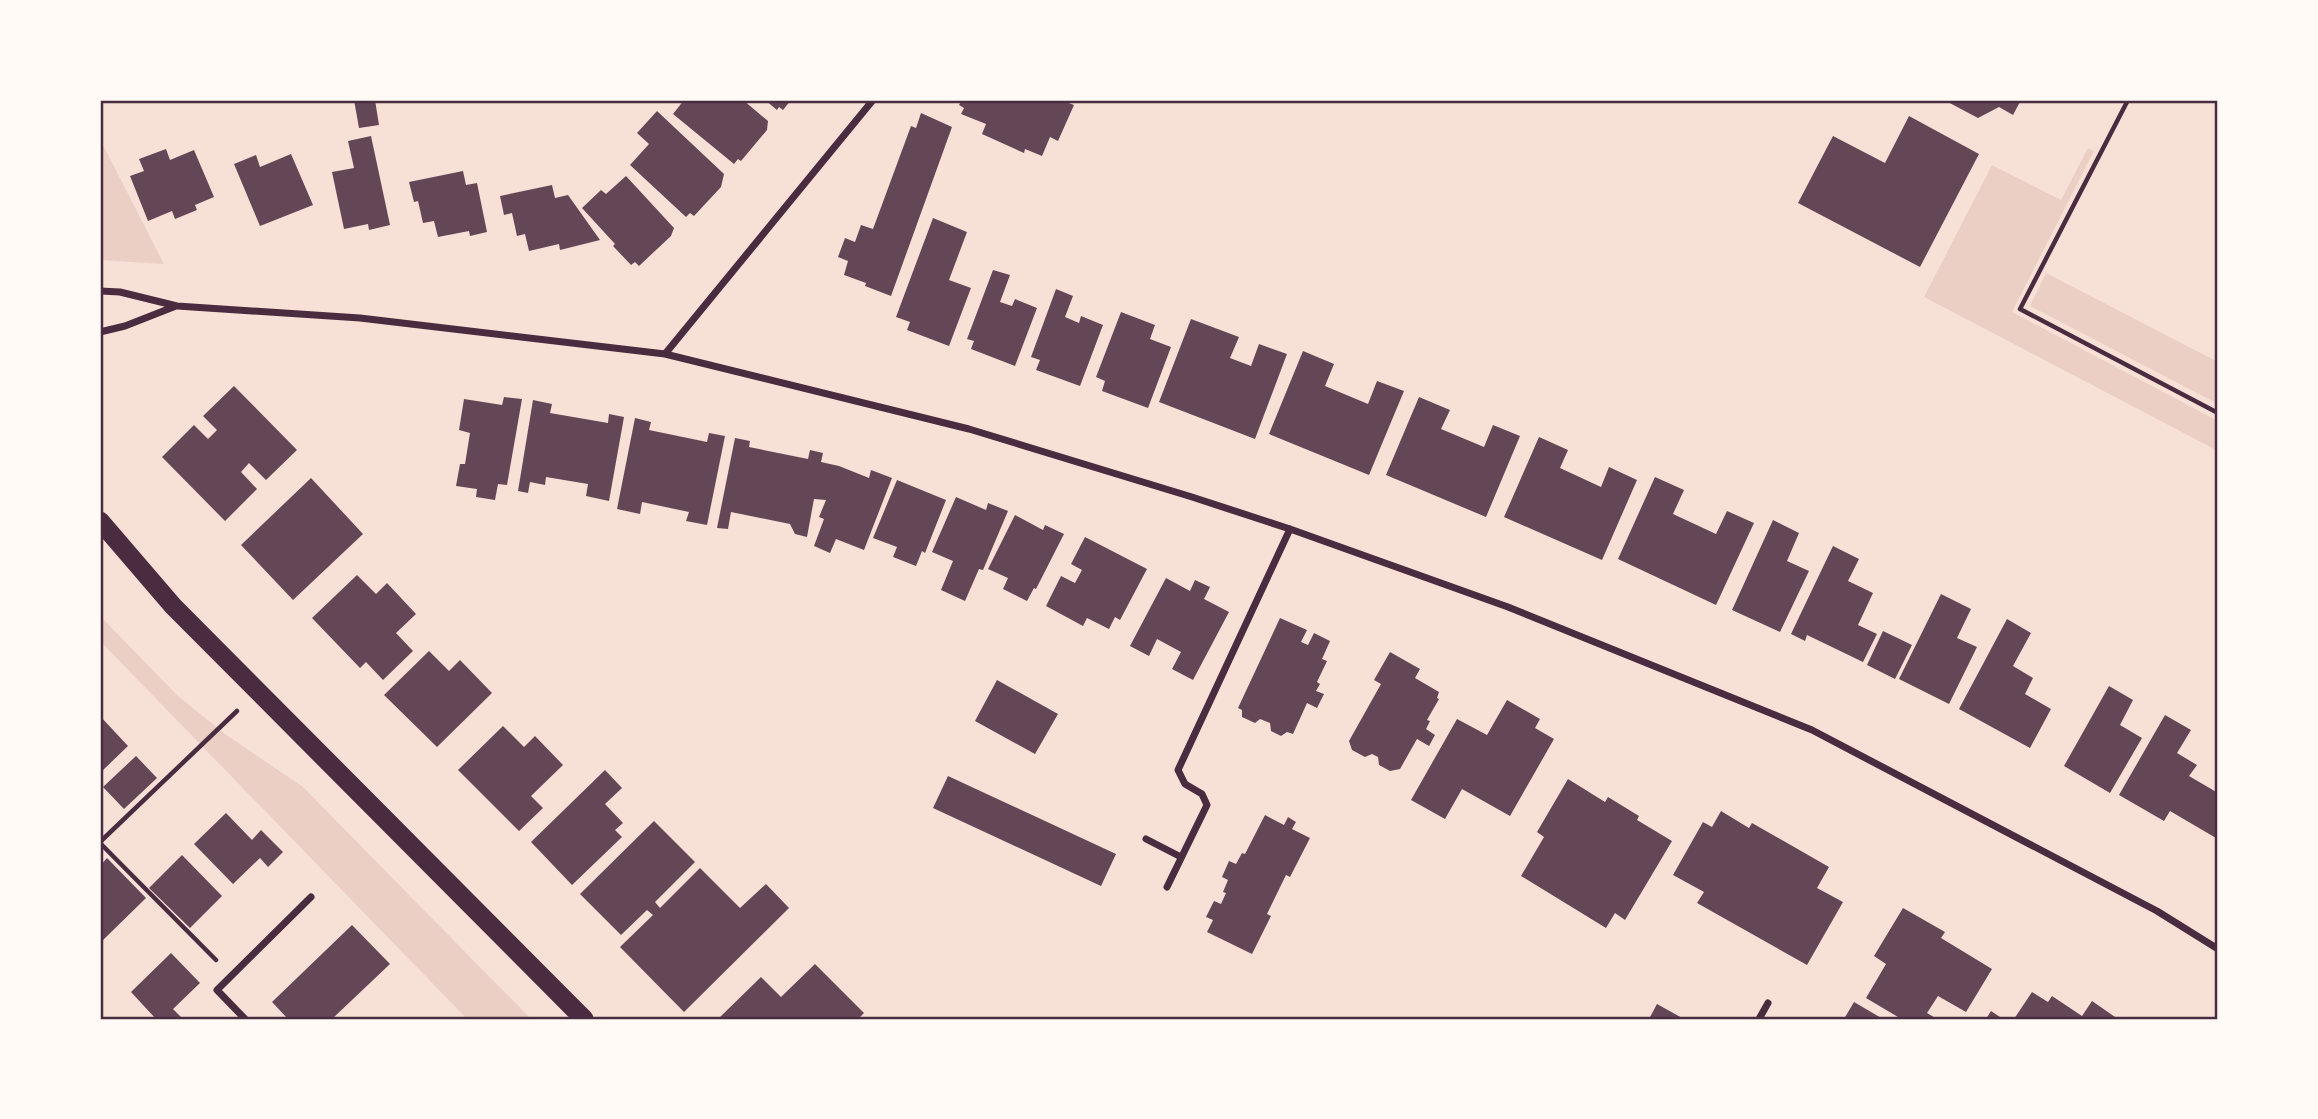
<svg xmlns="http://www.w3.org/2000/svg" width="2318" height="1119" font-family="'Fira Sans Condensed',sans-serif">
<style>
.green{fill:#ebcfc5}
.building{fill:#644757}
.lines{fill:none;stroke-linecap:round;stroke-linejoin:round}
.path{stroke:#4a2c40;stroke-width:4.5}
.minor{stroke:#4a2c40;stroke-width:7}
.trunk{stroke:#4a2c40;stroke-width:19}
.neatline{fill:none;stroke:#4a2c40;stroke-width:2.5}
</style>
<rect width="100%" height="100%" fill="#f7e1d7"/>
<!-- green -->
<path class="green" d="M 100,139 L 164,264 L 100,260 Z
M 2088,148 L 2094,151 L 2012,312 L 2218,421 L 2218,451 L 1924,297 L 1992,165 L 2061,200 Z
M 2046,273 L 2218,362 L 2218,404 L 2030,306 Z
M 100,616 L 178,696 L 225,734 L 303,787 L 531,1019 L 467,1019 L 100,641 Z"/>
<!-- building -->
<path class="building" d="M 354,100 L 375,100 L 379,125 L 359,128 Z
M 684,100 L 743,100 L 768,121 L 767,130 L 741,161 L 738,159 L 734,164 L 673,114 Z
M 765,100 L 791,100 L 783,110 L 779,107 L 777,110 Z
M 962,100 L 1061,100 L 1074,105 L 1058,141 L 1050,137 L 1042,156 L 1025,149 L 1024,153 L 982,134 L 986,124 L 961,114 L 964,108 L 959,105 Z
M 1944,100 L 2021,100 L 2013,115 L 1999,107 L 1978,118 Z
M 657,111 L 724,174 L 721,187 L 694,216 L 690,213 L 686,217 L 630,165 L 649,144 L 637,133 Z
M 921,113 L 952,127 L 891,296 L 865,286 L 866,283 L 844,275 L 848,261 L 838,257 L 845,238 L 855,242 L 861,225 L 873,229 L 911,126 L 916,128 Z
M 1909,116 L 1979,154 L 1920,267 L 1798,203 L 1833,136 L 1885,163 Z
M 371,136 L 390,225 L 369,230 L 368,224 L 344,229 L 332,172 L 354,168 L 348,141 Z
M 166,149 L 170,160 L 194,150 L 214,197 L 195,205 L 197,210 L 175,219 L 172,211 L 148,221 L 130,176 L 144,171 L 139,159 Z
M 291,154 L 313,205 L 260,226 L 234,164 L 256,155 L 260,167 Z
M 463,171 L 466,185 L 477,183 L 487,232 L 470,236 L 469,231 L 438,237 L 434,221 L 423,223 L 418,201 L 414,202 L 409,182 Z
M 626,176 L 674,228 L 671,236 L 639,266 L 635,262 L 631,265 L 613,246 L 615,244 L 582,208 L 601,190 L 606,194 Z
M 552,185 L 555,198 L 568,195 L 600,240 L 560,250 L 559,244 L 529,251 L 525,234 L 517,236 L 512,213 L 504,215 L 500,196 Z
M 933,218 L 967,232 L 949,280 L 971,288 L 949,346 L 907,330 L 910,322 L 896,317 Z
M 993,270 L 1010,275 L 1000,302 L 1012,306 L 1015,299 L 1037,308 L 1015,366 L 971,349 L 974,341 L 967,339 Z
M 1056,289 L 1073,296 L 1065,317 L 1079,323 L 1081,316 L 1103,325 L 1080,386 L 1036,370 L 1040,360 L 1031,357 Z
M 1121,312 L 1155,325 L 1150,339 L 1171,347 L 1148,408 L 1102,391 L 1105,381 L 1096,377 Z
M 1191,319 L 1239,337 L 1230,358 L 1251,366 L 1259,344 L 1287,354 L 1255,439 L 1159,402 Z
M 1303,351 L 1334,364 L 1325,386 L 1368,404 L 1377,381 L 1404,391 L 1369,475 L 1269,434 Z
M 234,386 L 297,450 L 266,480 L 249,463 L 241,472 L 257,489 L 225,521 L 162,457 L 194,425 L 208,439 L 217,430 L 203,416 Z
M 504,397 L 522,399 L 507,485 L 498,484 L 495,500 L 476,497 L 477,489 L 456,486 L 460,464 L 465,464 L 470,433 L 459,430 L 464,399 L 502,405 Z
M 1419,397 L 1450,410 L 1441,429 L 1484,447 L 1493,425 L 1520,436 L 1486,517 L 1386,475 Z
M 533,400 L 552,404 L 550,413 L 608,423 L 609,414 L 624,417 L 609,501 L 586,496 L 588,484 L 546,477 L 545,485 L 530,482 L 528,493 L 518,491 Z
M 635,418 L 651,422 L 649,430 L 707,442 L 709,433 L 725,436 L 707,525 L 686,521 L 689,512 L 642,502 L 640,514 L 617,509 Z
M 1539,437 L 1568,450 L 1560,468 L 1601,487 L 1609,467 L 1637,480 L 1602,560 L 1504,517 Z
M 735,438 L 750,441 L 749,447 L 808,459 L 810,450 L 823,453 L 821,462 L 839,466 L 869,478 L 871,470 L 892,478 L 864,550 L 836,539 L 830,553 L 814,546 L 824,519 L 819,517 L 826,500 L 814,499 L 807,537 L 795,534 L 790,524 L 731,512 L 728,529 L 717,528 Z
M 1655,477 L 1684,490 L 1673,514 L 1716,534 L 1727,511 L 1754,523 L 1716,605 L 1618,559 Z
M 311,478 L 363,534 L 293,600 L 241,545 Z
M 897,480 L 946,500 L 925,553 L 922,551 L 916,566 L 893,557 L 897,547 L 873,538 Z
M 956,497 L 986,510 L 988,503 L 1008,511 L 983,570 L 979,569 L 965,601 L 941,590 L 953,561 L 932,552 Z
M 1015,515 L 1043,530 L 1045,525 L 1064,534 L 1036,589 L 1034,588 L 1027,601 L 1003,589 L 1008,578 L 988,569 Z
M 1773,520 L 1799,533 L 1787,561 L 1809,571 L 1780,632 L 1732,610 Z
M 1085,537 L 1147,569 L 1120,620 L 1115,617 L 1109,629 L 1087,618 L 1083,626 L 1046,606 L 1061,576 L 1075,583 L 1082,570 L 1071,564 Z
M 1833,546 L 1859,559 L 1848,581 L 1873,593 L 1858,625 L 1877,634 L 1863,662 L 1807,635 L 1805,641 L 1791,634 Z
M 357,575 L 376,594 L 387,583 L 416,614 L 396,633 L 413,651 L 383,680 L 366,662 L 360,668 L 312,618 Z
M 1166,578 L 1190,591 L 1195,580 L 1210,587 L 1204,599 L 1229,612 L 1193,680 L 1172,669 L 1181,652 L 1157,639 L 1149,656 L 1130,646 Z
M 1941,594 L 1971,609 L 1957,638 L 1977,647 L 1949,704 L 1899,679 Z
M 1280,618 L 1307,630 L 1301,642 L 1308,645 L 1314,633 L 1330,641 L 1322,659 L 1327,661 L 1317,682 L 1320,684 L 1316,691 L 1324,694 L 1317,708 L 1307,703 L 1293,734 L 1287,732 L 1281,736 L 1271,731 L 1270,723 L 1260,719 L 1255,723 L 1242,717 L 1242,710 L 1238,708 Z
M 2007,619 L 2031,633 L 2013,666 L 2033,678 L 2025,694 L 2051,709 L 2030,748 L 1959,709 Z
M 1883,631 L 1912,645 L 1895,679 L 1867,665 Z
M 429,651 L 449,671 L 460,660 L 492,693 L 437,747 L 384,695 Z
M 1390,652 L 1420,669 L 1415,678 L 1439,692 L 1437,698 L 1439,699 L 1427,720 L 1430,721 L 1426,729 L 1435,735 L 1429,746 L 1417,739 L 1400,769 L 1390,771 L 1379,765 L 1378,757 L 1372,754 L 1365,757 L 1352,750 L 1349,741 L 1381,684 L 1374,680 Z
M 997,680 L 1058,714 L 1035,754 L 975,721 Z
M 2109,686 L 2133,700 L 2120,725 L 2142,738 L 2110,793 L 2064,766 Z
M 1507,700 L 1540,719 L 1535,728 L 1554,739 L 1510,816 L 1462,789 L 1445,819 L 1411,800 L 1457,719 L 1487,735 Z
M 2165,715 L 2191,730 L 2177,753 L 2197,765 L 2189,776 L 2218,793 L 2218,833 L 2216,838 L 2170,811 L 2164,821 L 2119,795 Z
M 100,716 L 128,746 L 100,773 Z
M 503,726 L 524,747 L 535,736 L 563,765 L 531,796 L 543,808 L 519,831 L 458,770 Z
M 136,756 L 157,778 L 124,809 L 103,787 Z
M 605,770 L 622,788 L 605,804 L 623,823 L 615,830 L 622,837 L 572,885 L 531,842 Z
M 948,776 L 1116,854 L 1101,886 L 933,808 Z
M 1568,779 L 1605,802 L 1608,797 L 1639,816 L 1637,820 L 1672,841 L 1625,920 L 1615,913 L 1606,928 L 1521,876 L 1544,837 L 1537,832 Z
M 1721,811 L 1749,828 L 1752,823 L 1829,867 L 1817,888 L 1843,902 L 1807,965 L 1697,903 L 1704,892 L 1673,875 L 1703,822 L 1712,827 Z
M 226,813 L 252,840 L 261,830 L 283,852 L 268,867 L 260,858 L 233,884 L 194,844 Z
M 1265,815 L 1284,825 L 1288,817 L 1296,822 L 1292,829 L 1310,838 L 1290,877 L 1286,875 L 1267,914 L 1271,916 L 1252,954 L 1207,932 L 1213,920 L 1206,917 L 1214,901 L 1221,904 L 1226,893 L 1223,892 L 1228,880 L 1222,877 L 1229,861 L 1236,864 L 1242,853 L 1245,854 Z
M 654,821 L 695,862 L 655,902 L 660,908 L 700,868 L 740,908 L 766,884 L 789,908 L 684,1012 L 620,947 L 653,915 L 647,910 L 621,935 L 580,894 Z
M 182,855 L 222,896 L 190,928 L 149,888 Z
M 107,858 L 146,898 L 100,943 L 100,866 Z
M 1903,908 L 1945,932 L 1941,938 L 1992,969 L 1966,1012 L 1938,996 L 1927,1013 L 1937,1019 L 1896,1019 L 1898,1017 L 1866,998 L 1886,964 L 1874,956 Z
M 352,925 L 390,964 L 332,1019 L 288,1019 L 272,1002 Z
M 171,953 L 200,983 L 173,1009 L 183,1019 L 156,1019 L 131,992 Z
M 815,964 L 864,1013 L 858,1019 L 718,1019 L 761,977 L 781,997 Z
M 2032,992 L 2048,1002 L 2052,996 L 2082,1016 L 2092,1001 L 2118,1019 L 2014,1019 Z
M 1854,1002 L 1883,1019 L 1844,1019 Z
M 1657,1004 L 1684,1019 L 1649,1019 Z
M 1991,1011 L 2003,1019 L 1986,1019 Z"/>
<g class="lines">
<!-- path -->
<path class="path" d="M 2128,100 L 2020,309 L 2218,413
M 100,842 L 237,711
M 100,843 L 216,960"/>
<!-- minor -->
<path class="minor" d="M 100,291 L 120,292 L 177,306 L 360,318 L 665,354 L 969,429 L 1192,497 L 1290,529 L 1508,607 L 1812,730 L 2157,911 L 2218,949
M 100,332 L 125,326 L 176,306
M 665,354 L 873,100
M 1146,839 L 1181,857
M 1167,887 L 1207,805 L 1202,794 L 1185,784 L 1178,770 L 1290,529
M 245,1019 L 217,990 L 311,897
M 1759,1019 L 1768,1003"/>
<!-- trunk -->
<path class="trunk" d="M 100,521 L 173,606 L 584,1019"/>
</g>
<!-- border -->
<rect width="2318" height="1119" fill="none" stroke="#fffaf5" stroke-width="203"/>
<rect x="102" y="102" width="2114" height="916" class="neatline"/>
</svg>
